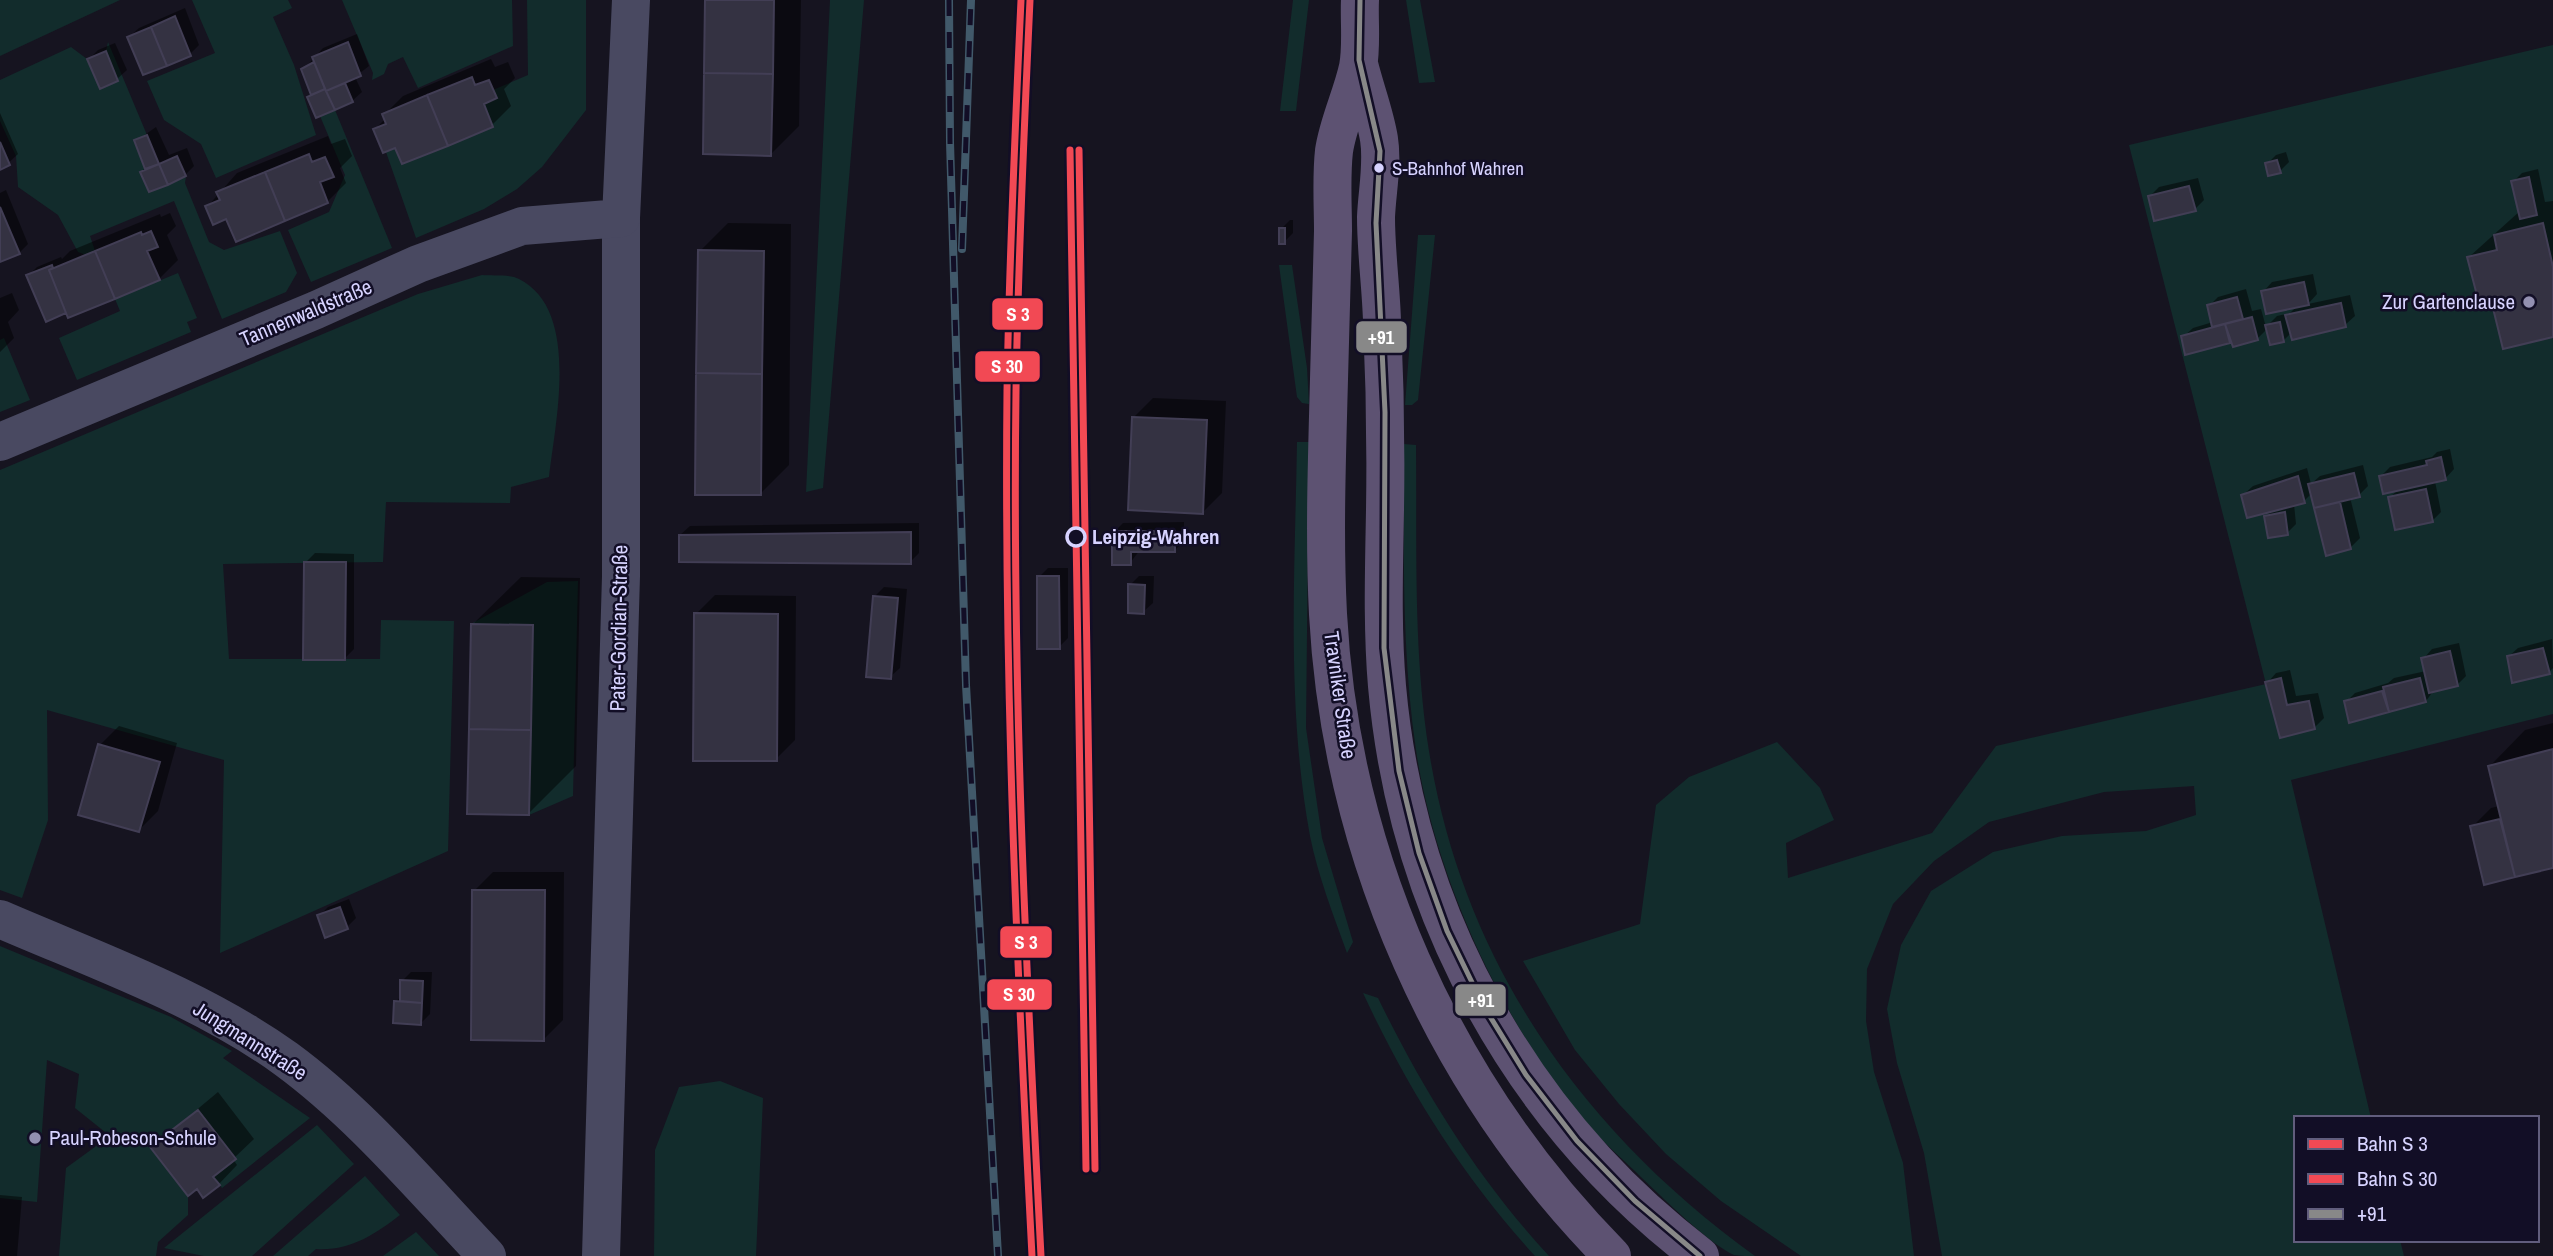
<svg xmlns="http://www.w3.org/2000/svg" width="2553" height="1256" font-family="'Archivo Narrow',sans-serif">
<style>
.green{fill:#122c2c}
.shadow{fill:#0007}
.building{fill:#343242;stroke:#423e55;stroke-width:2}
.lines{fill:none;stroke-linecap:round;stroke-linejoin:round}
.minor{stroke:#494961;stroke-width:38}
.tertiary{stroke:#494961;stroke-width:38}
.primary{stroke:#5d5272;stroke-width:38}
.rail-casing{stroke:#41596a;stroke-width:8}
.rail{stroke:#120e26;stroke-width:5;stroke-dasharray:16;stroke-linecap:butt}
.bus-1-casing{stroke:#120e26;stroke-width:10}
.bus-1{stroke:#888;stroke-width:5}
.rail-1-casing{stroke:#120e26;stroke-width:12}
.rail-2-casing{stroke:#120e26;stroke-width:12}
.rail-1{stroke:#f24954;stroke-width:7}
.rail-2{stroke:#f24954;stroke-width:7}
.bus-dot{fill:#d7d3ff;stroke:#120e26;stroke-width:2.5}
.poi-dot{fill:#9390b1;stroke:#120e26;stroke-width:2.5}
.stop-dot{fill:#120e26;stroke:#d7d3ff;stroke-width:3.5}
.labels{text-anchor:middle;stroke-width:5;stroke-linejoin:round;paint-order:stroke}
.bus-label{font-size:19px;fill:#d7d3ff;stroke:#120e26;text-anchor:start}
.poi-label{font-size:21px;fill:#d7d3ff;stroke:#120e26;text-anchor:end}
.street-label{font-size:21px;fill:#d7d3ff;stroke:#120e26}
.stop-label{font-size:21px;font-weight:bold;fill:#d7d3ff;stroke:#120e26;text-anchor:start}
.line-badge{stroke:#120e26;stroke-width:2.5}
.badge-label{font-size:19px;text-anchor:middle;font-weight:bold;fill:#fff}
</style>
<rect width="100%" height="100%" fill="#161420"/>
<!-- green -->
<path class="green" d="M 0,0 L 120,0 L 0,56 Z
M 192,0 L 288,0 L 292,8 L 273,17 L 294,65 L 316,135 L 216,178 L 201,144 L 164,120 L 147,81 L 215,53 Z
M 342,0 L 512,0 L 513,46 L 418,88 L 403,57 L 388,64 L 384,74 L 372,80 L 373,73 Z
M 527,0 L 586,0 L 586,110 L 542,167 L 517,189 L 484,209 L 416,238 L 386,152 L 395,148 L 402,164 L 493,127 L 484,104 L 497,98 L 493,90 L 528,75 Z
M 830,0 L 864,0 L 823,488 L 806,492 Z
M 1293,0 L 1309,0 L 1296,111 L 1280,111 Z
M 1406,0 L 1420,0 L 1435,82 L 1419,83 Z
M 108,42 L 147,135 L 134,141 L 145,169 L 140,172 L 149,192 L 186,176 L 185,183 L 209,242 L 224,250 L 280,231 L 297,273 L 286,292 L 222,319 L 174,201 L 90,236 L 95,251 L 86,255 L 78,252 L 58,215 L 18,187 L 16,156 L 0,121 L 0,80 L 71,47 L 87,59 L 100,88 L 118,80 L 106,51 Z
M 2553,45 L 2553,714 L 2291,780 L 2371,1118 L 2296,1118 L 2296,1240 L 2400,1240 L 2404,1256 L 1942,1256 L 1924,1153 L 1897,1063 L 1887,1009 L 1901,945 L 1931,891 L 1993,852 L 2062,836 L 2146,831 L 2196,815 L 2194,786 L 2104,792 L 1989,822 L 1934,861 L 1893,904 L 1867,969 L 1866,1021 L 1874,1072 L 1903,1163 L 1914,1256 L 1801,1256 L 1721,1201 L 1666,1154 L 1619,1104 L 1575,1050 L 1523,961 L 1640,924 L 1656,805 L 1689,777 L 1777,742 L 1820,788 L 1834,820 L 1786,843 L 1788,878 L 1932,833 L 1996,746 L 2266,684 L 2129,145 Z
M 335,110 L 392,248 L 311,282 L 288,230 L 329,212 L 345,175 L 320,116 Z
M 1418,235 L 1435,235 L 1418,400 L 1412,405 L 1405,405 Z
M 1279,265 L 1292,265 L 1307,368 L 1309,404 L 1302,403 L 1297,397 Z
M 178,273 L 197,318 L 187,322 L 191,332 L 77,380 L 59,338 L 120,311 L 115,299 Z
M 482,275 C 492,276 510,274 519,279 C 581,310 555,423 549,477 L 511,487 L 510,503 L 386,502 L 383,562 L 223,564 L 229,659 L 380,659 L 381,620 L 454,621 L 448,851 L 220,953 L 224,760 L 47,710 L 48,820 L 22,898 L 0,890 L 0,470 L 418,294 Z
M 4,338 L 30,400 L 0,412 L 0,340 Z
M 1297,442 L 1309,442 L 1306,728 L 1322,838 L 1353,942 L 1347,953 C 1333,914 1318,876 1310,836 C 1286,706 1295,573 1297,442 Z
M 1404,444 L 1416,445 C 1417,546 1413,650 1429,751 C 1463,963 1583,1132 1755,1256 C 1749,1256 1740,1256 1734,1255 C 1708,1243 1663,1198 1641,1177 C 1625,1161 1607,1146 1592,1129 C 1506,1032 1435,879 1416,750 C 1401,649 1404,546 1404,444 Z
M 578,581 L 573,796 L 529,815 L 533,625 L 471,624 L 547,582 Z
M 0,946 L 171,1017 L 232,1051 L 223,1058 L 310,1118 L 222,1188 L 213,1177 L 235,1159 L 198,1110 L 150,1147 L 188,1196 L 188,1215 L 158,1242 L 156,1256 L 59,1256 L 66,1168 L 110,1136 L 75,1108 L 79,1074 L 47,1060 L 37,1202 L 0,1198 Z
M 1363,993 L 1378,998 C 1424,1092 1478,1179 1549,1256 L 1535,1256 C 1463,1177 1408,1090 1363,993 Z
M 720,1081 L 763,1098 L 756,1256 L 654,1256 L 655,1150 L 679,1087 Z
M 317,1125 L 354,1164 L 252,1256 L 204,1256 L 164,1248 Z
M 365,1176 L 400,1215 C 374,1235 350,1251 316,1249 L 308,1256 L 273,1256 Z
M 416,1232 L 439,1256 L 383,1256 Z"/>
<!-- shadow -->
<path class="shadow" d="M 707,0 L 801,0 L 799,126 L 771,154 Z
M 185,8 L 199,45 L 190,54 L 129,37 L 139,28 Z
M 357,34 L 369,66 L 355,77 L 362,92 L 352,101 L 317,116 L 303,70 L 323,48 Z
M 115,43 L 127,70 L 117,79 L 101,86 L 89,59 L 98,50 Z
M 491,59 L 495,67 L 508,62 L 515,78 L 504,89 L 511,106 L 492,125 L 396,146 L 375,129 L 385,119 L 384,115 L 403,96 Z
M 0,113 L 18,154 L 0,171 Z
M 156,127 L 169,155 L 187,148 L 194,166 L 185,175 L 142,172 L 146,167 L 136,141 Z
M 328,136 L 331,144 L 345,139 L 352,156 L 340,168 L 346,183 L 327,202 L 227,217 L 207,207 L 237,173 Z
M 2286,152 L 2289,162 L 2280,171 L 2267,164 L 2276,155 Z
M 2538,169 L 2545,202 L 2553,201 L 2553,335 L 2492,298 L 2469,257 L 2520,211 L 2513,182 L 2522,173 Z
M 2198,178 L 2204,200 L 2195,209 L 2150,196 L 2159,187 Z
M 6,190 L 28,244 L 19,253 L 0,261 L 0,193 Z
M 170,213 L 176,226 L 167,235 L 178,260 L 159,279 L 47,320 L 28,276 L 37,267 L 61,257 L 62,259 L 70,251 L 160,214 L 161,217 Z
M 1290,220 L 1293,220 L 1293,233 L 1284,242 L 1281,229 Z
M 728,223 L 791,224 L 789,465 L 761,493 L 700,251 Z
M 2313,274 L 2317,294 L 2308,304 L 2350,295 L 2355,316 L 2345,325 L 2292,332 L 2284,340 L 2268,328 L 2257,339 L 2234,345 L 2231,341 L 2187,353 L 2183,337 L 2193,328 L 2213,322 L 2209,306 L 2218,297 L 2246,289 L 2252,311 L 2261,309 L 2266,327 L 2277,316 L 2290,313 L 2297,306 L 2263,292 L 2272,282 Z
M 12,293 L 19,310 L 8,322 L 14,338 L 0,352 L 0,298 Z
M 1153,398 L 1226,401 L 1222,493 L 1203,512 L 1134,417 Z
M 2450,449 L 2454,469 L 2445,479 L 2435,481 L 2441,512 L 2432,521 L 2390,498 L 2398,489 L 2381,476 L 2390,467 L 2432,457 L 2437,452 Z
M 2363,465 L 2368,486 L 2359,495 L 2350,497 L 2360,538 L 2350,548 L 2327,554 L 2312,493 L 2304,501 L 2294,504 L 2296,524 L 2287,533 L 2266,516 L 2273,509 L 2243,495 L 2253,486 L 2307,468 L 2311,484 L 2320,476 Z
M 1184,522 L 1184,541 L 1175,550 L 1140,550 L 1130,563 L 1114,532 L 1123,523 Z
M 919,523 L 919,553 L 910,562 L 680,535 L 690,526 Z
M 315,553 L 354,554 L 354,649 L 345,658 L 306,562 Z
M 1048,568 L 1068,568 L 1068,638 L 1059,647 L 1039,577 Z
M 1139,576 L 1154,576 L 1153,603 L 1143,612 L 1130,585 Z
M 521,577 L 580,578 L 576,766 L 528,814 L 473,624 Z
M 884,587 L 907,589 L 900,668 L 890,677 L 875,596 Z
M 715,595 L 796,596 L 795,740 L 776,759 L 696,614 Z
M 2552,639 L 2553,668 L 2549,672 L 2508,657 L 2518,648 Z
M 2459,643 L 2466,676 L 2457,685 L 2434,690 L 2426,701 L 2350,721 L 2346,702 L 2355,693 L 2388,683 L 2394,678 L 2426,671 L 2423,659 L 2432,649 Z
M 2290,670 L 2296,696 L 2318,693 L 2324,718 L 2314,728 L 2281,736 L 2267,683 L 2276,673 Z
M 2553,723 L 2553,866 L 2486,883 L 2472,827 L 2491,808 L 2499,806 L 2490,766 L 2525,730 Z
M 119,726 L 177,743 L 158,811 L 139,830 L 100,745 Z
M 493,872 L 564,872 L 563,1020 L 544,1039 L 474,891 Z
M 349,899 L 356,918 L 347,927 L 319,916 L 328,907 Z
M 411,972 L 432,972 L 430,1014 L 421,1023 L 396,1002 L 401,996 L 402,981 Z
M 218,1092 L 254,1139 L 233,1159 L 237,1165 L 219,1184 L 197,1187 L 152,1147 Z
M 0,1195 L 22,1197 L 17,1256 L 0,1256 Z"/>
<!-- building -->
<path class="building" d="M 705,0 L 774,0 L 773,74 L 704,73 Z
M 175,16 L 191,56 L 167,66 L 151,27 Z
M 151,27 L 167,66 L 143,75 L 127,37 Z
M 348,42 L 361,76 L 326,91 L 312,57 Z
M 106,51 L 118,81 L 100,89 L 87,59 Z
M 314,62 L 325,89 L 311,95 L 301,69 Z
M 704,73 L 773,74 L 771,156 L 703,154 Z
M 472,77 L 475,85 L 489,80 L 497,98 L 484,104 L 493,127 L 448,146 L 427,95 Z
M 345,83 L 353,102 L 335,110 L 326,91 Z
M 325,89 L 335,110 L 316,118 L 307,97 Z
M 427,95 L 448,146 L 402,164 L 395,148 L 383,153 L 373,129 L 386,124 L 382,114 Z
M 147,135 L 159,164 L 145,169 L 134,140 Z
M 0,142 L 10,165 L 0,170 Z
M 309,154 L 312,162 L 325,157 L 334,177 L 320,182 L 328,203 L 285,221 L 265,172 Z
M 177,156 L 186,176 L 168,185 L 159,164 Z
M 2277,160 L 2281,173 L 2268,176 L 2265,163 Z
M 159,164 L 168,185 L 149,192 L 140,172 Z
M 265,172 L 285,221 L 236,242 L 226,219 L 213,225 L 205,206 L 220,200 L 216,192 Z
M 2529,177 L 2537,215 L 2520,219 L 2511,181 Z
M 2189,186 L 2196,211 L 2154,221 L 2148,196 Z
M 0,207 L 20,254 L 0,262 Z
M 2543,223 L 2553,267 L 2553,337 L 2503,349 L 2491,300 L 2479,303 L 2467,257 L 2497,250 L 2494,235 Z
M 1279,228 L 1285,228 L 1285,244 L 1279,244 Z
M 151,231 L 158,247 L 147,251 L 160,280 L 115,299 L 95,251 L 141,232 L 142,235 Z
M 698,250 L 764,251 L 762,374 L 696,373 Z
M 95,251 L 115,299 L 68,318 L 49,270 Z
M 52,265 L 53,268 L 49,270 L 66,313 L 46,322 L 26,275 Z
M 2304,282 L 2309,305 L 2266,314 L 2261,291 Z
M 2237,297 L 2243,319 L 2212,327 L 2207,305 Z
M 2341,303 L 2346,327 L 2292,340 L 2285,315 Z
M 2252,317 L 2258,340 L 2233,347 L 2225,324 Z
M 2280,322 L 2284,342 L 2270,345 L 2265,325 Z
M 2225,324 L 2230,343 L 2185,355 L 2181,336 Z
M 696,373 L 762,374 L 761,495 L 695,495 Z
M 1132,417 L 1207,420 L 1203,514 L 1128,510 Z
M 2441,457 L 2446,480 L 2383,494 L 2379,476 L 2427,465 L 2426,461 Z
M 2354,473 L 2360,497 L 2314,508 L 2308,484 Z
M 2298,476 L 2305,503 L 2247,518 L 2241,495 Z
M 2426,489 L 2433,522 L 2395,530 L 2388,497 Z
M 2340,502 L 2351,549 L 2326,556 L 2314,508 Z
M 2285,512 L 2288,535 L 2268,538 L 2264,516 Z
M 1112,531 L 1175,531 L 1175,552 L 1131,552 L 1131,565 L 1112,565 Z
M 911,532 L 911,564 L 679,562 L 679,535 Z
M 304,562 L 346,562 L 345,660 L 303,660 Z
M 1037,576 L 1059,576 L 1060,649 L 1037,649 Z
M 1128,584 L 1145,585 L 1144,614 L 1128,613 Z
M 873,596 L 898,598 L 891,679 L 866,677 Z
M 694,613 L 778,614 L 777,761 L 693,761 Z
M 471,624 L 533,625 L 531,730 L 469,729 Z
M 2543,648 L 2550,674 L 2512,683 L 2507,656 Z
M 2450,651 L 2458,686 L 2429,693 L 2421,658 Z
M 2281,678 L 2287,705 L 2309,701 L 2315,729 L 2280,738 L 2265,682 Z
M 2420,678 L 2426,702 L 2389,712 L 2383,687 Z
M 2382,691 L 2389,712 L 2349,723 L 2344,701 Z
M 469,729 L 531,730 L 529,815 L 467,814 Z
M 98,744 L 160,762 L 139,832 L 78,815 Z
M 2553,749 L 2553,868 L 2515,877 L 2488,766 Z
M 2500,819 L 2515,877 L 2484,885 L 2470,826 Z
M 472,890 L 545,890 L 544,1041 L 471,1040 Z
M 340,907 L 348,929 L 325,938 L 317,915 Z
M 400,980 L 423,981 L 422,1003 L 400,1001 Z
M 394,1001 L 422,1003 L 421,1025 L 393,1023 Z
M 198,1110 L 236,1159 L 213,1177 L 220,1185 L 203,1198 L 197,1189 L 188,1196 L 150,1147 Z"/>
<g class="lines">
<!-- minor -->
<path class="minor" d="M 0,919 C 97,961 200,997 286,1059 C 361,1114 423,1189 487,1256
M 601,1256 L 621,576 L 621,218"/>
<!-- tertiary -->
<path class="tertiary" d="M 0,442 L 316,310 L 418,264 L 522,226 L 621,218 L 631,0"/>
<!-- primary -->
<path class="primary" d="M 1360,0 C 1359,21 1362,46 1358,67 C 1352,95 1338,123 1334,151 C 1331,177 1333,205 1333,231 C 1332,281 1330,330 1329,379 C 1327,457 1324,536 1328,614 C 1341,854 1443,1085 1612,1256
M 1359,64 C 1365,89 1375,114 1379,139 C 1383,164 1377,192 1376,217 C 1376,252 1381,287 1382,321 C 1385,384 1386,447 1385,510 C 1384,569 1382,627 1387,686 C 1407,912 1520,1119 1700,1256"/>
<!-- rail casing -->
<g class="rail-casing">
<path id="rail" d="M 949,0 L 950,142 L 966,685 L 998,1256
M 962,249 L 971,0"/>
</g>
<!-- rail -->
<use href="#rail" class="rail"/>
<!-- bus-1 casing -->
<g class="bus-1-casing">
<path id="bus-1" d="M 1360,0 L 1359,60 L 1380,151 L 1376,223 L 1385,412 L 1384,648 L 1399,771 L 1419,853 L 1447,931 L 1483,1005 L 1526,1075 L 1577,1141 L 1635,1201 L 1700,1256"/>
</g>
<!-- bus-1 -->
<use href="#bus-1" class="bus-1"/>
<!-- rail-1 casing -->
<g class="rail-1-casing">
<path id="rail-1" d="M 1030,0 C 1024,130 1018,261 1016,391 C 1012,680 1026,968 1041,1256
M 1079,150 L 1095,1169"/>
</g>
<!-- rail-2 casing -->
<g class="rail-2-casing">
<path id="rail-2" d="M 1021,0 C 1015,130 1009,261 1007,391 C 1004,680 1017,968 1032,1256
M 1070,150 L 1086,1169"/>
</g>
<!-- rail-1 -->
<use href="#rail-1" class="rail-1"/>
<!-- rail-2 -->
<use href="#rail-2" class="rail-2"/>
</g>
<!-- markers -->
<circle class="bus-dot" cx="1379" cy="168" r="6"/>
<g class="poi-dot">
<circle cx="2529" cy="302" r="7"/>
<circle cx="35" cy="1138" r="7"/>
</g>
<circle class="stop-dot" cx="1076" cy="537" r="9"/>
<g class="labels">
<!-- bus labels -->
<g class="bus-label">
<text x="1392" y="175">S-Bahnhof Wahren</text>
</g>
<!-- poi labels -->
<g class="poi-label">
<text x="2515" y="309">Zur Gartenclause</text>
<text x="49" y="1145" text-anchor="start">Paul-Robeson-Schule</text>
</g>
<!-- street labels -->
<g class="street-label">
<text transform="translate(306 313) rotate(-23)" y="7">Tannenwaldstraße</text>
<text transform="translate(619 628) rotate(-89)" y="7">Pater-Gordian-Straße</text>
<text transform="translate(1340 695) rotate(82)" y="7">Travniker Straße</text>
<text transform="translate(250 1041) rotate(32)" y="7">Jungmannstraße</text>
</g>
<!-- stop labels -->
<g class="stop-label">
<text x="1092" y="544">Leipzig-Wahren</text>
</g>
</g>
<g class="line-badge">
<rect x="991" y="297" width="53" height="34" rx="7" fill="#f24954"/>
<rect x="1355" y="320" width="53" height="34" rx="7" fill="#888"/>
<rect x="974" y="350" width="67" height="33" rx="7" fill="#f24954"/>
<rect x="999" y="925" width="54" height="34" rx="7" fill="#f24954"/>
<rect x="986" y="978" width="67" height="33" rx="7" fill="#f24954"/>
<rect x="1454" y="983" width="53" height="34" rx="7" fill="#888"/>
</g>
<g class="badge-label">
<text x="1018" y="321">S 3</text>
<text x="1381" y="344">+91</text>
<text x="1007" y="373">S 30</text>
<text x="1026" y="949">S 3</text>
<text x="1019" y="1001">S 30</text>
<text x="1481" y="1007">+91</text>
</g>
<!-- legend -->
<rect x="2294" y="1116" width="245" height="126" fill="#120e26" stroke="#615d7d" stroke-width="2"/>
<rect x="2308" y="1139" width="35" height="10" fill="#f24954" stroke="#615d7d" stroke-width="2"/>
<text x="2357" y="1151" font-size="21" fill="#d7d3ff">Bahn S 3</text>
<rect x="2308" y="1174" width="35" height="10" fill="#f24954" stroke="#615d7d" stroke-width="2"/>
<text x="2357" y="1186" font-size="21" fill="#d7d3ff">Bahn S 30</text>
<rect x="2308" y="1209" width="35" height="10" fill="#888888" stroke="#615d7d" stroke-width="2"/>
<text x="2357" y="1221" font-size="21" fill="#d7d3ff">+91</text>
</svg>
